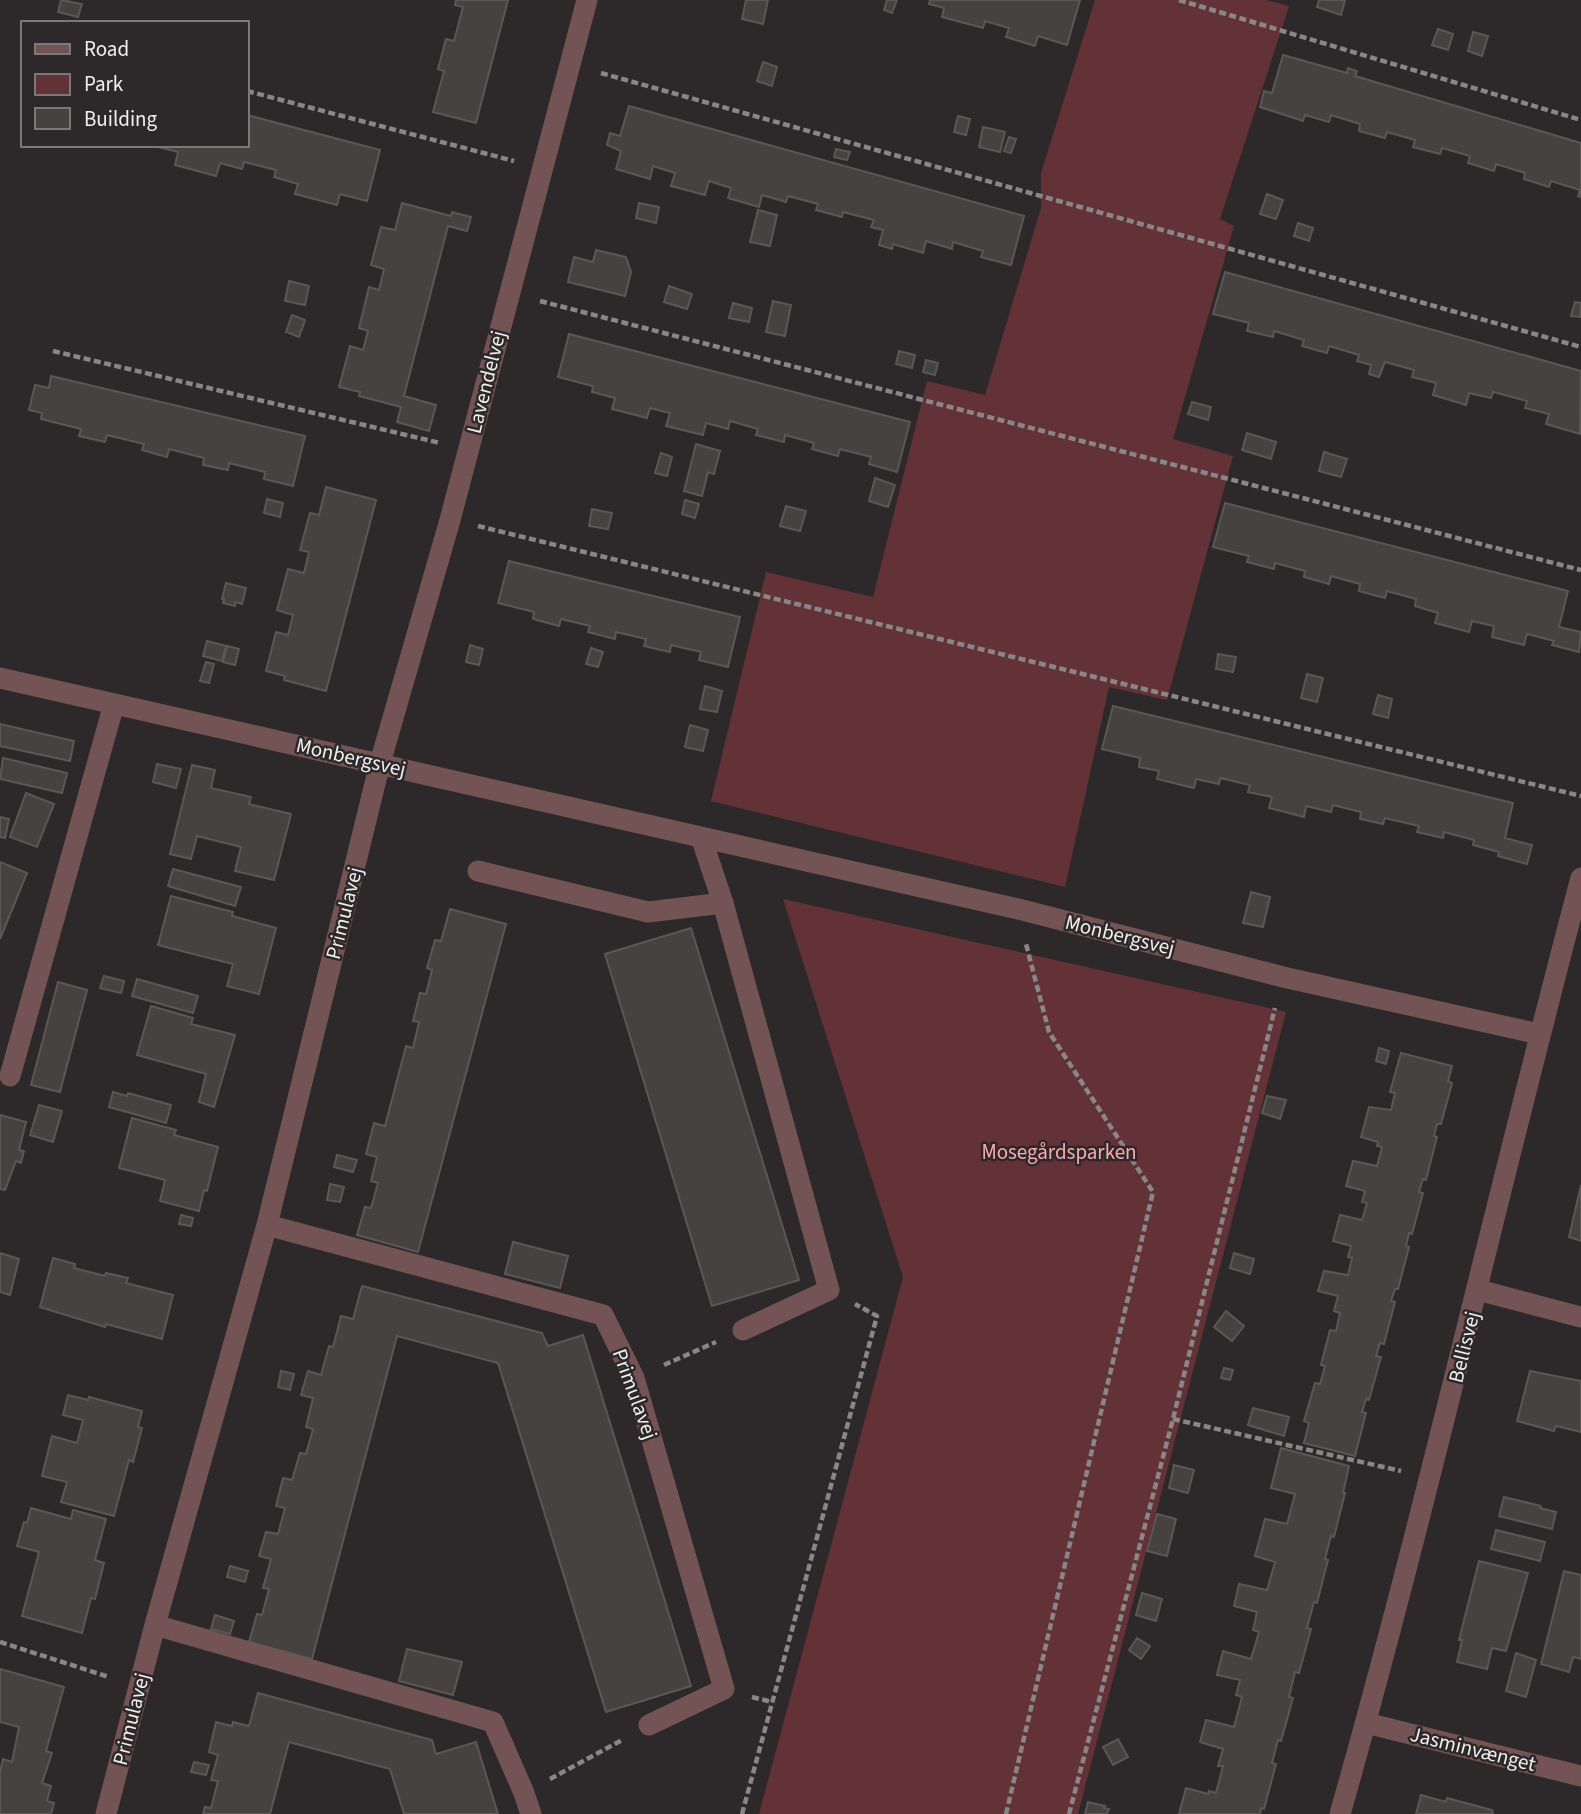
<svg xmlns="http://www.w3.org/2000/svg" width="1581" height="1814" font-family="'Source Sans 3',sans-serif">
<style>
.green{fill:#633236}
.building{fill:#474242;stroke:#5b5757;stroke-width:2}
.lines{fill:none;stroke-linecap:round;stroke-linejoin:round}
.path{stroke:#8a8687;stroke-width:4.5;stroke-dasharray:7 3.5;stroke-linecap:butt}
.lane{stroke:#745354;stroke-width:21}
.street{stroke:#745354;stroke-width:21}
.labels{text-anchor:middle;stroke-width:5;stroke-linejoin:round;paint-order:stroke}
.street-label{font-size:21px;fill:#f1eeee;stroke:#2d292a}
.park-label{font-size:21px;fill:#ffa8ad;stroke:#2d292a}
</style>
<rect width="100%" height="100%" fill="#2d292a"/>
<!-- green -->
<path class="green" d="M 1095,0 L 1266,0 L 1289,6 L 1220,219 L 1234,226 L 1173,439 L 1233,456 L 1167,700 L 1109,687 L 1065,887 L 711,801 L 766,572 L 873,597 L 927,381 L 985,395 L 1041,208 L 1041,173 Z
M 783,899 L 1286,1012 L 1078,1814 L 759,1814 L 903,1277 Z"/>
<!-- building -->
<path class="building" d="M 61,0 L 82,4 L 78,17 L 58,12 Z
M 456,0 L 508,0 L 476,123 L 433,112 L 444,71 L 438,69 L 446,39 L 454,41 L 463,7 L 455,5 Z
M 746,0 L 768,0 L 763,24 L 742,19 Z
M 887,0 L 897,0 L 892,13 L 884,10 Z
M 930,0 L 1080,0 L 1067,45 L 1038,36 L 1035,46 L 1006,37 L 1009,28 L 985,21 L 983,28 L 942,17 L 944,8 L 929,4 Z
M 1319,0 L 1345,0 L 1341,15 L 1317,7 Z
M 1438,29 L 1453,34 L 1448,50 L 1432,45 Z
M 1473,32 L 1488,36 L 1482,56 L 1468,51 Z
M 1283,55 L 1347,73 L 1348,68 L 1357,71 L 1355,76 L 1581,143 L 1581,197 L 1578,196 L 1580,190 L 1551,181 L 1549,187 L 1524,179 L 1525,173 L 1496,164 L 1494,171 L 1468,163 L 1470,156 L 1442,148 L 1440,154 L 1413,147 L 1415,140 L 1387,132 L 1385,138 L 1359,131 L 1360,124 L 1331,115 L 1329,122 L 1305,115 L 1303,121 L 1260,107 L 1264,91 L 1272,93 Z
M 763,62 L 777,67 L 772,86 L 757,81 Z
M 629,106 L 1024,216 L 1011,265 L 981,257 L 983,251 L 953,242 L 952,249 L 926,241 L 923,253 L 893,244 L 892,249 L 879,245 L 883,230 L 871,227 L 874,220 L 843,212 L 842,217 L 816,210 L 818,204 L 788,196 L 786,202 L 762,195 L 759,207 L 728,198 L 731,188 L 709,181 L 705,195 L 671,186 L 675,173 L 653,166 L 650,179 L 616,169 L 621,151 L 607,145 L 610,133 L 620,136 Z
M 247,115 L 380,150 L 367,201 L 340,194 L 337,205 L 295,194 L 298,184 L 274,177 L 276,170 L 244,162 L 242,169 L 220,163 L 216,176 L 175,165 L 178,152 L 155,146 L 247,145 Z
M 958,116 L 970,119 L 966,135 L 954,132 Z
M 983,127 L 1005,132 L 1000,152 L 979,147 Z
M 1009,137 L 1016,139 L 1011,153 L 1004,151 Z
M 836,149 L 850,152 L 847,160 L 834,157 Z
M 1267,194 L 1283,200 L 1276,219 L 1260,214 Z
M 402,203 L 451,216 L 452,212 L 471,217 L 467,231 L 448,226 L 404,396 L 436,405 L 429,431 L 397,422 L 401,407 L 359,396 L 360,392 L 339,387 L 350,346 L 363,350 L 368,331 L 359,328 L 369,287 L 379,290 L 384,269 L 371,265 L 381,227 L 395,230 Z
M 639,203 L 659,207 L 656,223 L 636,218 Z
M 758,210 L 777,215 L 770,246 L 750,242 Z
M 1298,223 L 1313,228 L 1309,241 L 1294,236 Z
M 596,250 L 626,257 L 631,272 L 625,296 L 568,282 L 574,257 L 593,262 Z
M 1225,272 L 1581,371 L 1580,434 L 1546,424 L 1549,414 L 1525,408 L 1527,401 L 1493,392 L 1491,398 L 1469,393 L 1466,405 L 1433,395 L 1436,383 L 1412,377 L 1414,370 L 1385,362 L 1379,377 L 1369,374 L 1371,365 L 1357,361 L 1359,355 L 1329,346 L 1327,353 L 1302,346 L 1304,340 L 1274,331 L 1273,337 L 1247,331 L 1249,323 L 1213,314 Z
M 289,281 L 309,286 L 305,305 L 285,301 Z
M 669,286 L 692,294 L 687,309 L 664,302 Z
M 773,301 L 791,305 L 785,336 L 766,332 Z
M 1575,302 L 1581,303 L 1580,317 L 1571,316 Z
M 733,303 L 752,308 L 749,322 L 729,318 Z
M 292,315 L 305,320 L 299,337 L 286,332 Z
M 569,334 L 910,422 L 897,472 L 869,464 L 871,457 L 840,449 L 838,456 L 812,449 L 814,443 L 785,435 L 784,442 L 756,435 L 758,429 L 730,421 L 728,429 L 706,423 L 703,435 L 666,426 L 670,413 L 650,408 L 647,418 L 612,409 L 615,398 L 592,392 L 593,386 L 558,377 Z
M 899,351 L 915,355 L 912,368 L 896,364 Z
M 926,360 L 938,363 L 935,375 L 923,372 Z
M 51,376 L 305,436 L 293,486 L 264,479 L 265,472 L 229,463 L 228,470 L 203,465 L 204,458 L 169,449 L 167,457 L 142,450 L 144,444 L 107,435 L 105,442 L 79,436 L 81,429 L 41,419 L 42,413 L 29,410 L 35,385 L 49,388 Z
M 1192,402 L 1211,407 L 1208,420 L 1188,414 Z
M 1247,433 L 1276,442 L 1271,459 L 1242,450 Z
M 696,444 L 720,451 L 714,474 L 708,472 L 702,496 L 684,491 Z
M 1324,452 L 1347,459 L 1341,477 L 1319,471 Z
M 661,453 L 672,457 L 667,476 L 655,473 Z
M 875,478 L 895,485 L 888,507 L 869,501 Z
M 326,487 L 376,500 L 326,691 L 284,680 L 285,676 L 266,671 L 276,632 L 288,635 L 293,615 L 277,610 L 288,569 L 304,573 L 309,552 L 300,550 L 310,513 L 319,515 Z
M 267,499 L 283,503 L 280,517 L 264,513 Z
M 685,500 L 699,504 L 695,518 L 682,514 Z
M 1225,503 L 1568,591 L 1559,627 L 1581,632 L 1579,652 L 1552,645 L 1554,641 L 1527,634 L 1524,645 L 1492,637 L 1494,626 L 1472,621 L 1469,632 L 1435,623 L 1438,613 L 1415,606 L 1416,599 L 1387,591 L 1385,598 L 1359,591 L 1360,584 L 1331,576 L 1329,584 L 1304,577 L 1305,571 L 1275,563 L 1274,569 L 1247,562 L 1249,556 L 1213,547 Z
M 786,506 L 806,511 L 800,531 L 780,526 Z
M 592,509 L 612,513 L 608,529 L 589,526 Z
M 509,561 L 740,617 L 728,667 L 699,660 L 701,652 L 671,645 L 670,652 L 644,646 L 646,639 L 616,632 L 615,639 L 588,632 L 590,626 L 561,619 L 559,626 L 533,619 L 534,612 L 498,603 Z
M 226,583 L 246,588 L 242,604 L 235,602 L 235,606 L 223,603 L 224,599 L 222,599 Z
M 207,641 L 226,646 L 222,661 L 203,656 Z
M 470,645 L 483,649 L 479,665 L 466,662 Z
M 227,646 L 239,649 L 235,665 L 223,662 Z
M 591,648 L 603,652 L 598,667 L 586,664 Z
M 1218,654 L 1236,657 L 1233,672 L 1216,669 Z
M 206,662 L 214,664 L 209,683 L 200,681 Z
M 1307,674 L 1323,678 L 1317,702 L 1301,698 Z
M 705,686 L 722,691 L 717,712 L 700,709 Z
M 1378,695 L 1392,699 L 1388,718 L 1373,714 Z
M 1113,706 L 1513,803 L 1505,838 L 1532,845 L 1527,864 L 1498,856 L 1499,852 L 1473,845 L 1474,840 L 1444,832 L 1443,838 L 1417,832 L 1419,826 L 1385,818 L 1383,824 L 1360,819 L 1361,812 L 1333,805 L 1331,812 L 1306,806 L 1304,817 L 1269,808 L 1272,797 L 1248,792 L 1250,785 L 1220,778 L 1219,784 L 1196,779 L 1194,788 L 1157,779 L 1159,771 L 1139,767 L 1140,758 L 1102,749 Z
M 0,724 L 74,741 L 70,761 L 0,746 Z
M 690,725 L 708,730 L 703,751 L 685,747 Z
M 3,758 L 67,773 L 62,793 L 0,779 Z
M 157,764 L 181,769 L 176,788 L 153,782 Z
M 192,765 L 215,770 L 211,788 L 251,797 L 249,804 L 291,814 L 274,880 L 235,871 L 241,847 L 197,836 L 191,859 L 170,854 Z
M 26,793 L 54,804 L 37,847 L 10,837 Z
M 0,817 L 9,819 L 5,838 L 0,837 Z
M 0,862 L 27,873 L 0,939 Z
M 173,869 L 241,887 L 235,906 L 168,886 Z
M 1251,892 L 1270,897 L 1263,927 L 1243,923 Z
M 171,896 L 233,912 L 232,916 L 276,928 L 259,994 L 227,986 L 233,964 L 158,945 Z
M 450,909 L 506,924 L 418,1252 L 357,1235 L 365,1207 L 371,1208 L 378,1183 L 371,1181 L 377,1157 L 366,1154 L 374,1123 L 385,1126 L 406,1046 L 413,1048 L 419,1022 L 413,1021 L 420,993 L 426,994 L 432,970 L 427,968 L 435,940 L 441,941 Z
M 691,928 L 799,1280 L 712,1306 L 605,954 Z
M 104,976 L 124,981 L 121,993 L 100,988 Z
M 137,979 L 198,996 L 193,1013 L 132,996 Z
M 58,982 L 87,990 L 60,1092 L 31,1085 Z
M 151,1006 L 193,1018 L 191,1024 L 235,1035 L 214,1107 L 199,1102 L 206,1074 L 137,1055 Z
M 1379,1048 L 1389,1051 L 1386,1064 L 1376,1061 Z
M 1401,1053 L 1452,1066 L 1448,1081 L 1452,1083 L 1441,1124 L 1437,1124 L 1434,1136 L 1437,1137 L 1426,1180 L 1423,1179 L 1419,1192 L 1423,1193 L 1412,1234 L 1409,1233 L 1406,1246 L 1409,1247 L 1398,1289 L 1395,1289 L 1391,1301 L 1395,1302 L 1384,1344 L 1380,1343 L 1376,1356 L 1381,1357 L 1369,1400 L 1366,1399 L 1362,1412 L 1366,1413 L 1355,1456 L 1304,1443 L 1309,1423 L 1304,1421 L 1315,1383 L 1320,1384 L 1325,1366 L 1321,1365 L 1330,1330 L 1336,1331 L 1340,1313 L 1334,1311 L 1338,1296 L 1318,1291 L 1324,1271 L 1348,1275 L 1352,1258 L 1348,1257 L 1351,1246 L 1333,1241 L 1340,1215 L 1362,1220 L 1367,1203 L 1362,1202 L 1365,1191 L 1346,1186 L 1353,1161 L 1377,1166 L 1382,1147 L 1377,1146 L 1378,1142 L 1361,1137 L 1369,1107 L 1391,1110 L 1395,1093 L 1390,1092 Z
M 113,1092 L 127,1096 L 128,1093 L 171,1105 L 166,1123 L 109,1107 Z
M 1267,1096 L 1286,1100 L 1280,1119 L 1262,1113 Z
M 39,1105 L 62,1111 L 53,1142 L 30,1135 Z
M 0,1115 L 26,1122 L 19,1150 L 24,1151 L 21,1163 L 16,1161 L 5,1190 L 0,1189 Z
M 132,1118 L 176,1130 L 174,1135 L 218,1147 L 207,1191 L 204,1190 L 199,1211 L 160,1201 L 165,1180 L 119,1168 Z
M 337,1155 L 357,1160 L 353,1172 L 334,1167 Z
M 330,1184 L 344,1187 L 340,1202 L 327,1200 Z
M 1581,1185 L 1581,1241 L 1569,1237 Z
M 181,1215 L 193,1218 L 191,1226 L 179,1224 Z
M 513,1242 L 568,1256 L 560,1288 L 505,1274 Z
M 0,1253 L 19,1259 L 10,1295 L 0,1292 Z
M 1234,1253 L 1254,1259 L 1250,1274 L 1230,1268 Z
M 53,1258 L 75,1264 L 74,1268 L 105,1276 L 106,1273 L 128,1278 L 126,1283 L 173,1295 L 162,1339 L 106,1324 L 105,1327 L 40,1307 Z
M 362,1286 L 542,1333 L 548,1346 L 583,1335 L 691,1686 L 606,1712 L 498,1363 L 397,1336 L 312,1659 L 249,1642 L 257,1614 L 262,1615 L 269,1589 L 263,1588 L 271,1559 L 259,1556 L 266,1532 L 278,1534 L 285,1508 L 276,1506 L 283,1478 L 292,1480 L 300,1453 L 306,1454 L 313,1429 L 306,1427 L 313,1398 L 301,1395 L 308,1371 L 321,1375 L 329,1346 L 333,1347 L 341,1316 L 353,1319 Z
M 1226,1311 L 1244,1326 L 1232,1341 L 1214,1327 Z
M 1224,1368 L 1233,1370 L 1230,1380 L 1221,1378 Z
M 281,1371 L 294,1374 L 290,1390 L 278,1387 Z
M 1530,1371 L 1581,1381 L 1581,1432 L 1556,1426 L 1554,1431 L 1517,1421 Z
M 68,1395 L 88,1400 L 89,1397 L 142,1411 L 138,1427 L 142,1428 L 133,1462 L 129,1460 L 114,1516 L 61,1502 L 67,1482 L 42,1476 L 52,1436 L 77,1443 L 83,1420 L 63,1415 Z
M 1253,1408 L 1289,1417 L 1284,1436 L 1248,1425 Z
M 1281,1448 L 1349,1466 L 1343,1493 L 1345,1493 L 1334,1537 L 1331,1536 L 1325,1559 L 1328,1560 L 1317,1603 L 1314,1602 L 1307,1628 L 1311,1629 L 1299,1673 L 1295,1672 L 1289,1697 L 1293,1698 L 1281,1741 L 1278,1740 L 1272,1763 L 1276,1764 L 1264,1809 L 1261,1808 L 1260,1814 L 1179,1814 L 1186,1788 L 1208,1794 L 1209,1791 L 1216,1793 L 1223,1766 L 1218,1766 L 1223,1749 L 1200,1742 L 1206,1720 L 1234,1727 L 1242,1697 L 1236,1695 L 1240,1680 L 1217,1675 L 1223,1651 L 1251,1659 L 1259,1632 L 1253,1630 L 1257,1612 L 1234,1606 L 1239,1584 L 1267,1590 L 1275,1562 L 1255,1556 L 1265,1519 L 1287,1524 L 1295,1494 L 1271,1488 Z
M 1174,1465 L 1194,1470 L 1188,1493 L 1169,1488 Z
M 1504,1497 L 1541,1506 L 1540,1508 L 1556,1512 L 1552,1529 L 1499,1516 Z
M 31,1508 L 71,1519 L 73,1510 L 106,1519 L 95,1560 L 104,1563 L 95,1599 L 91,1598 L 82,1633 L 22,1616 L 39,1552 L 17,1546 L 24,1522 L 27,1523 Z
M 1157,1514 L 1176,1519 L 1167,1556 L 1147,1551 Z
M 1496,1530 L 1545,1542 L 1540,1561 L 1491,1549 Z
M 1479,1561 L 1528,1573 L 1506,1651 L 1492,1648 L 1487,1669 L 1457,1662 L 1462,1640 L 1459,1640 Z
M 230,1566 L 248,1571 L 245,1582 L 227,1577 Z
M 1564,1571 L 1581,1575 L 1581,1659 L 1573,1657 L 1569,1672 L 1541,1664 Z
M 1142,1593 L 1162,1599 L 1156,1621 L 1136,1615 Z
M 215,1615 L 234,1621 L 230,1634 L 211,1629 Z
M 1137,1638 L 1150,1646 L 1141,1659 L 1129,1650 Z
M 407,1649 L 462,1662 L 453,1695 L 399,1681 Z
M 1516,1653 L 1536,1660 L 1526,1697 L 1506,1691 Z
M 0,1669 L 64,1687 L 46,1751 L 52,1753 L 42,1783 L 51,1786 L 47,1801 L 54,1803 L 51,1814 L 0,1814 L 0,1772 L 3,1759 L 12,1762 L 19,1727 L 0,1722 Z
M 258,1693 L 432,1740 L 436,1754 L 476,1742 L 498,1814 L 404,1814 L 390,1769 L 289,1742 L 270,1814 L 203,1814 L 205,1807 L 211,1808 L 218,1781 L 211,1780 L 218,1755 L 209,1752 L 216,1722 L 232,1726 L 233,1722 L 249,1726 Z
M 1118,1739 L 1128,1757 L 1113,1765 L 1103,1747 Z
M 194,1762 L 209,1765 L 206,1775 L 191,1772 Z
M 1421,1795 L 1446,1802 L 1447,1798 L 1492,1810 L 1493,1814 L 1416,1814 Z
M 1088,1802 L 1105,1806 L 1104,1808 L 1109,1809 L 1107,1814 L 1085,1814 Z"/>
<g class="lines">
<!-- path -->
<path class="path" d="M 1179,0 L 1581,120
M 601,73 L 1581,347
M 247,91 L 514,161
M 540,301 L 1581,570
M 53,351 L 440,443
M 478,526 L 1581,796
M 664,1365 L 716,1342
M 1173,1419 L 1401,1471
M 0,1642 L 109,1677
M 752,1697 L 772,1702
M 550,1779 L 622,1740
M 742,1814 L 877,1316 L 855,1304
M 1006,1814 L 1153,1192 L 1049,1032 L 1026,944
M 1069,1814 L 1173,1419 L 1275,1008"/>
<!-- lane -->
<path class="lane" d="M 478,871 L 648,912 L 723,903
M 10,1076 L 114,704"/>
<!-- street -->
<path class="street" d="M 0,678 L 1018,909 L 1283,977 L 1539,1034
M 701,837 L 723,903 L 829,1290 L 743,1330
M 267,1225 L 603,1315 L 634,1378 L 724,1689 L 649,1725
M 1478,1290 L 1581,1317
M 155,1625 L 493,1722 L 524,1793 L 531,1814
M 1366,1723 L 1581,1776
M 106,1814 L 155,1625 L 267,1225 L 380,763 L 450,520 L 587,0
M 1340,1814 C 1428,1504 1498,1189 1581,878"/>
</g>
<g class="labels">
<!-- street labels -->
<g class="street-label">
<text transform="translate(486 382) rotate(-76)" y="7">Lavendelvej</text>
<text transform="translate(351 757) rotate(13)" y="7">Monbergsvej</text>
<text transform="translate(344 913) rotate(-76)" y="7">Primulavej</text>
<text transform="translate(1120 935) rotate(14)" y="7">Monbergsvej</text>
<text transform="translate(1464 1347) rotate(-76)" y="7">Bellisvej</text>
<text transform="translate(635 1394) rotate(70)" y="7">Primulavej</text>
<text transform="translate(131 1719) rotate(-76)" y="7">Primulavej</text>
<text transform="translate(1473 1749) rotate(14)" y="7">Jasminvænget</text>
</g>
<!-- park labels -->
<g class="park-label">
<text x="1059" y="1159">Mosegårdsparken</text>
</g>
</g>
<!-- legend -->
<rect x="21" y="21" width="228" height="126" fill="#2d292a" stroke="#7b7878" stroke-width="2"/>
<rect x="35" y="44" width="35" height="10" fill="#745354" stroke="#7b7878" stroke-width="2"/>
<text x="84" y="56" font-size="21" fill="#f1eeee">Road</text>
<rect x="35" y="74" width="35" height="21" fill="#633236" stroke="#7b7878" stroke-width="2"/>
<text x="84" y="91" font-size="21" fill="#f1eeee">Park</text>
<rect x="35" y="108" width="35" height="21" fill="#474242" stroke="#7b7878" stroke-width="2"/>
<text x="84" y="126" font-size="21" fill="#f1eeee">Building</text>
</svg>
